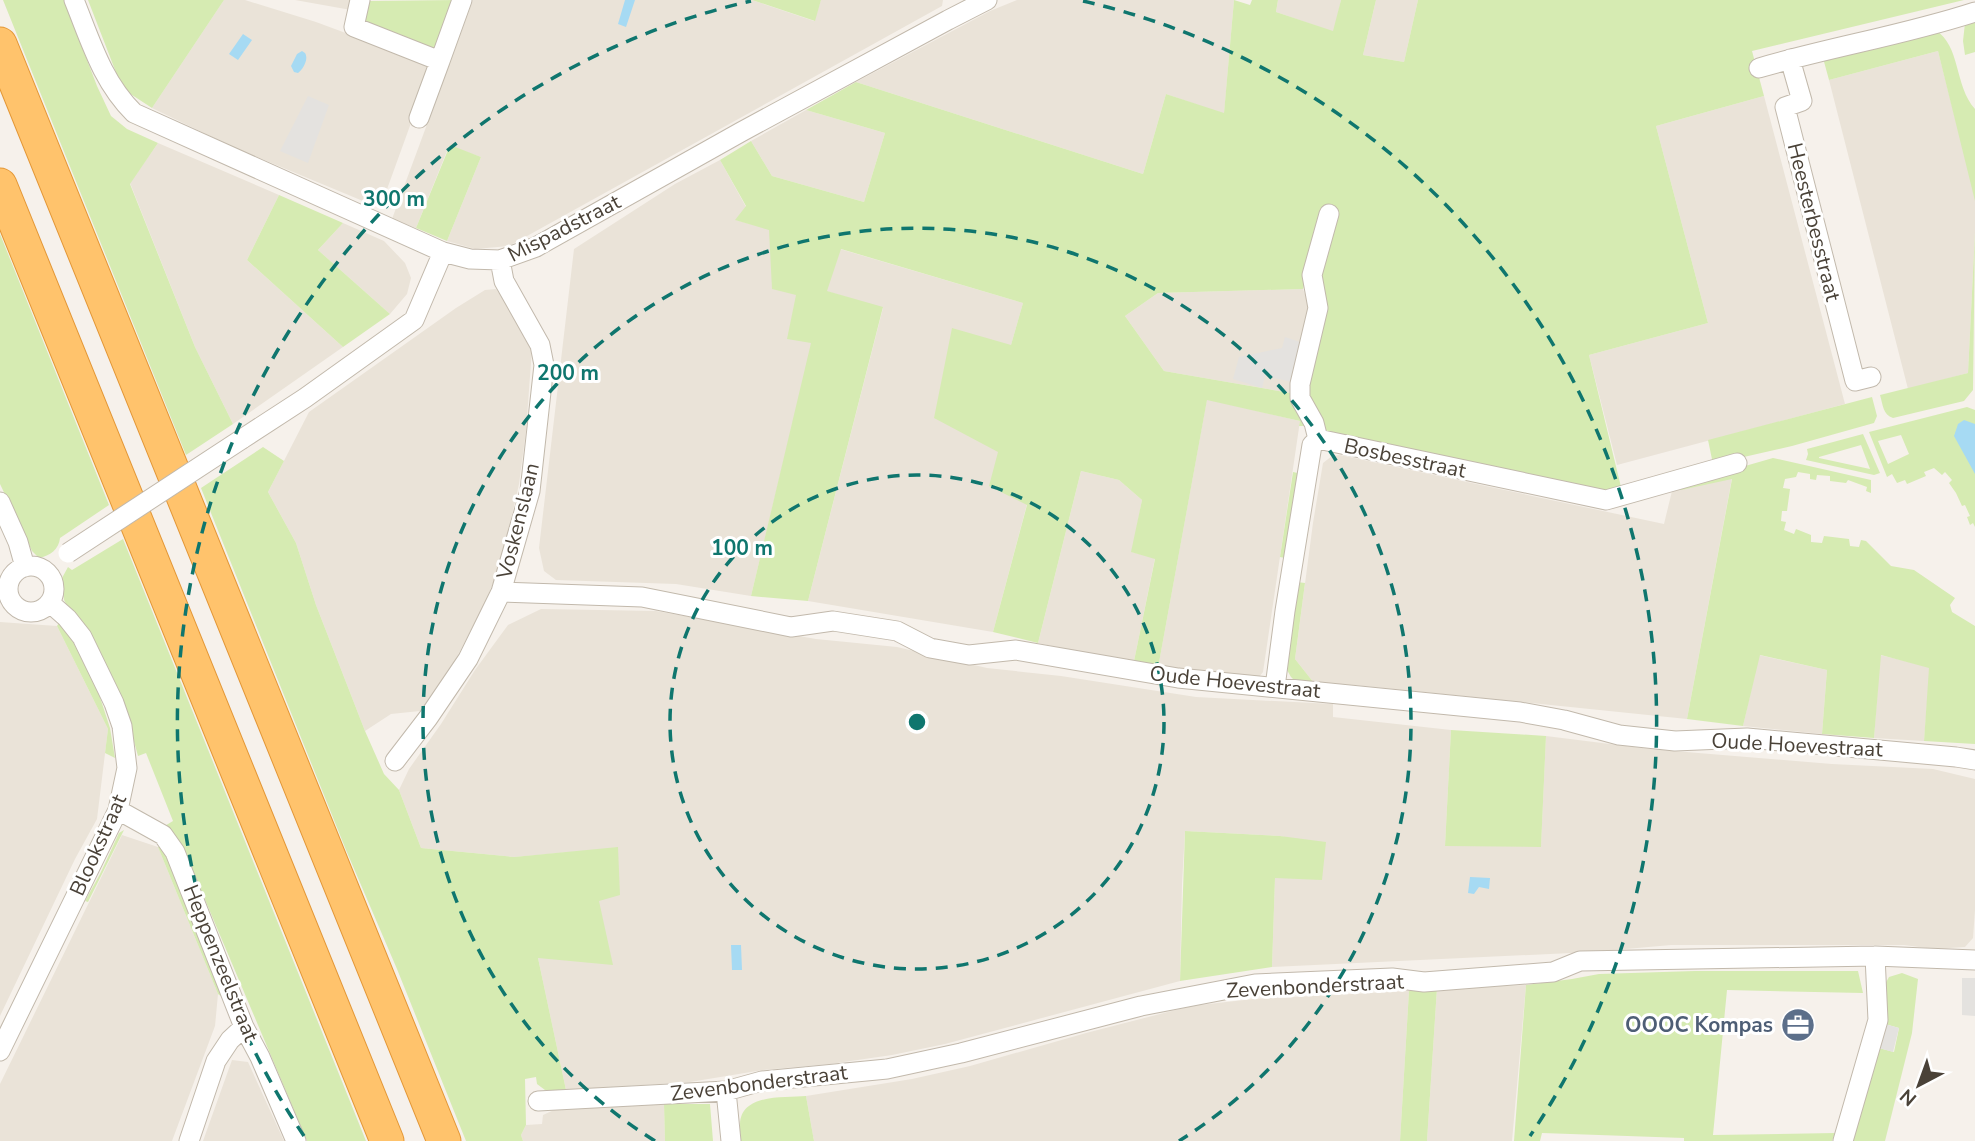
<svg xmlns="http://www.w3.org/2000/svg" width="1975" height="1141" font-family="'Nunito Sans',sans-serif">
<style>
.residential{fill:#eae3d8}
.green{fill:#d6ebb2;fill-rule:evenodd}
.parking{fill:#e4e2df}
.water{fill:#a6daf3}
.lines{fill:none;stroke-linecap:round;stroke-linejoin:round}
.street-casing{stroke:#c2b9ac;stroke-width:21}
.highway-casing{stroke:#e39737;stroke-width:35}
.street{stroke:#fff;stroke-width:19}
.highway{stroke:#ffc36c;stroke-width:33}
.street-bridge-casing{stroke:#c2b9ac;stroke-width:21;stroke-linecap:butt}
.street-bridge{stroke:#fff;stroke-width:19}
.ring{fill:none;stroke:#0f766e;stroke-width:3.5;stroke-dasharray:12 9}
.labels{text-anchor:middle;stroke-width:6;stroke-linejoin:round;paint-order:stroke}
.street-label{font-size:21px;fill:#4a4238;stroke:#fff}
.service-label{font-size:21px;font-weight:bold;fill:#4e5e75;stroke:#fff;text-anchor:end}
.centre{fill:#0f766e;stroke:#fff;stroke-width:3.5}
.ring-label{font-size:21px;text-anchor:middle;font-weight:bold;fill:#0f766e;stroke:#fff;stroke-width:6;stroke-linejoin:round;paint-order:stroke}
</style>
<rect width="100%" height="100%" fill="#f6f1eb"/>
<!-- residential -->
<path class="residential" d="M 224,0 L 245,0 L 316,22 L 432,65 L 382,203 L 375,206 L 235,148 L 152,108 Z
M 295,0 L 353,0 L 351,10 Z
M 473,0 L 752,0 L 814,21 L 821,0 L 943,0 L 942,6 L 509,246 L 475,249 L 447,241 L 481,157 L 449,146 L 416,228 L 392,219 Z
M 1017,0 L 1234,0 L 1224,114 L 1166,94 L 1143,174 L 856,82 L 990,11 Z
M 1278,0 L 1341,0 L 1334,32 L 1276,12 Z
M 1376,0 L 1418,0 L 1404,62 L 1363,55 Z
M 1938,51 L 1975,196 L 1975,232 L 1968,373 L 1908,389 L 1829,80 Z
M 1764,96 L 1845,404 L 1617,465 L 1589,355 L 1708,323 L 1656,126 Z
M 806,110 L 885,133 L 864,202 L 772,176 L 751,141 Z
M 158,143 L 279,195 L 247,260 L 343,347 L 233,424 L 195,347 L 130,183 Z
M 720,160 L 746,207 L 736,220 L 769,229 L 796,295 L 812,343 L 751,596 L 676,584 L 556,580 L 544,571 L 539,548 L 574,249 L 675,184 Z
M 343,223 L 384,241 L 405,263 L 411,278 L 407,294 L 390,314 L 318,250 Z
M 840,249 L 1023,303 L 1011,345 L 998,452 L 1027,504 L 993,632 L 808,601 L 883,308 L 826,291 Z
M 496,289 L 504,300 L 532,349 L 526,431 L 519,484 L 502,561 L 485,603 L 449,672 L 420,711 L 391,714 L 365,731 L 316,605 L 296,543 L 268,492 L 309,412 L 456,308 L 485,290 Z
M 1303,289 L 1311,311 L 1290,393 L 1164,371 L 1125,316 L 1158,293 Z
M 1207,399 L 1300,421 L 1263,672 L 1259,677 L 1158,668 Z
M 1340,455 L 1664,524 L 1672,491 L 1732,478 L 1687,719 L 1354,685 L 1314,683 L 1295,659 L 1313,523 L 1323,463 L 1332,456 Z
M 1081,471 L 1119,480 L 1142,500 L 1132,552 L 1155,558 L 1134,661 L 1100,656 L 1038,643 Z
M 541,609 L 656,611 L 816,639 L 897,647 L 987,668 L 1061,676 L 1196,697 L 1333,704 L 1333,717 L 1451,730 L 1445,846 L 1541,846 L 1546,736 L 1650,749 L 1832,764 L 1933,769 L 1975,779 L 1975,910 L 1973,938 L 1965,947 L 1934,949 L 1904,945 L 1671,945 L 1592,952 L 1272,967 L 1275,878 L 1293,839 L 1280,836 L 1185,831 L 1182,884 L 1180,981 L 945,1044 L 892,1055 L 830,1064 L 763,1070 L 690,1082 L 566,1090 L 538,958 L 599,900 L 618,848 L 514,857 L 421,848 L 399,790 L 409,769 L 441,724 L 475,670 L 508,625 Z
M 0,622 L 57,626 L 108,729 L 97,819 L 75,859 L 0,1016 Z
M 1759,655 L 1827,670 L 1822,734 L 1743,726 Z
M 1880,655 L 1930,667 L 1924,741 L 1874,738 Z
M 122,835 L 158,847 L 218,994 L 215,1026 L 172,1141 L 0,1141 L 0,1084 Z
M 1526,985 L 1512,1141 L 1427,1141 L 1437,988 Z
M 1409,991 L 1400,1141 L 814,1141 L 806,1096 L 912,1079 L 970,1066 L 1086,1033 L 1191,1006 L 1253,999 Z
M 232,1060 L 248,1062 L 284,1141 L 203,1141 Z
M 664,1104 L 665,1141 L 523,1141 L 521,1135 L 526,1125 L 542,1124 L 543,1115 L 554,1110 Z"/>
<!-- green -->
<path class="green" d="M 3,0 L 64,0 L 97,86 L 111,116 L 127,129 L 158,143 L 130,184 L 195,347 L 233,424 L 186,455 Z
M 88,0 L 224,0 L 152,108 L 129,93 L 117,75 Z
M 457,0 L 434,52 L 366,26 L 362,18 L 369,1 Z
M 752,0 L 821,0 L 815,21 Z
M 1234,0 L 1250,5 L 1252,0 L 1278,0 L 1276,12 L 1333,31 L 1341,0 L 1376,0 L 1363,55 L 1404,62 L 1418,0 L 1964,0 L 1752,51 L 1764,96 L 1656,126 L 1708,323 L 1589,355 L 1621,487 L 1606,490 L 1335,435 L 1326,430 L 1305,397 L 1315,276 L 1328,208 L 1303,289 L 1158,293 L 1125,316 L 1164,371 L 1290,393 L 1307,426 L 1299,426 L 1300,421 L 1207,400 L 1158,668 L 1134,661 L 1155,559 L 1131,552 L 1142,500 L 1119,480 L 1081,471 L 1038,643 L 993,632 L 1027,505 L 989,486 L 998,452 L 934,418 L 952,328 L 1011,345 L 1023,303 L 841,249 L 827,291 L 883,307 L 808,601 L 751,596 L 811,343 L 787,339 L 796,295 L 772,289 L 769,230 L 735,220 L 746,206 L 720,160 L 751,141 L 772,176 L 864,202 L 885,133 L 806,110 L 856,82 L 1143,174 L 1166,94 L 1224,113 Z
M 1975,19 L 1975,52 L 1965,55 L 1963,41 L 1965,23 Z
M 1935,30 C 1961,45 1954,86 1975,109 L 1975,201 L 1938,51 L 1829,80 L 1823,58 Z
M 450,145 L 481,157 L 447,241 L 416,228 Z
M 279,195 L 343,223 L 318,250 L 390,314 L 343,347 L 247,260 Z
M 1975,232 L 1973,390 L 1964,401 L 1893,418 C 1883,415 1883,405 1880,395 L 1968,373 Z
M 0,234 L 109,505 L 60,538 C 59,549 50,556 39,558 L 32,551 L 0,484 Z
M 1872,397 L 1877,416 L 1874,423 L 1792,446 L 1713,464 L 1708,440 Z
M 1967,407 L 1975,410 L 1975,527 L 1973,523 L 1970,525 L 1967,517 L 1970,516 L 1965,505 L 1962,506 L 1956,493 L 1949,483 L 1952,480 L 1945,472 L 1942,475 L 1934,468 L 1924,472 L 1926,476 L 1907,484 L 1905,480 L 1897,483 L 1892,474 L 1887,477 L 1869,432 ZM 1901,435 L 1909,454 L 1888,464 L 1878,441 Z
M 1863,434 L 1880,473 L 1874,475 L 1806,460 L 1808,454 L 1807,449 ZM 1861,445 L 1870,469 L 1819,458 L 1819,457 Z
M 263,447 L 284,461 L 268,492 L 296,543 L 316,605 L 365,731 L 384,774 L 399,790 L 421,848 L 514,857 L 618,847 L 620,895 L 599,901 L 613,965 L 538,958 L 566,1090 L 545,1090 L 537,1084 L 536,1077 L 525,1079 L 526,1125 L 521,1135 L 523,1141 L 466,1141 L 397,969 L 346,850 L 201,488 Z
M 1773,458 L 1871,480 L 1871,493 L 1866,491 L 1867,487 L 1848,480 L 1846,483 L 1830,481 L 1830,476 L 1817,475 L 1816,480 L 1810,479 L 1810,474 L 1798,472 L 1796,477 L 1785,479 L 1783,488 L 1790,489 L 1787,511 L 1782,511 L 1781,521 L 1786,522 L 1784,530 L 1794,534 L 1796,529 L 1811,535 L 1811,542 L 1822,543 L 1824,536 L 1849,539 L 1850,546 L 1859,547 L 1861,540 L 1866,541 L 1891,566 L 1914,570 L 1955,598 L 1950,605 L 1952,612 L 1975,626 L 1975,744 L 1924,741 L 1929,668 L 1881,655 L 1874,738 L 1822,734 L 1827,670 L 1760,655 L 1743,726 L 1687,719 L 1732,479 L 1681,490 L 1679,485 Z
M 1293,472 L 1302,474 L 1290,559 L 1280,557 Z
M 123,539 L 366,1141 L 307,1141 L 184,850 L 163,827 L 173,821 L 146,753 L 138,756 L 127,716 L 64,600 L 62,578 L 68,567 L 72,570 Z
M 1297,582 L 1305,583 L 1295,659 L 1314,683 L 1296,682 L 1291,677 L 1287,670 Z
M 60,621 L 66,626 L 95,682 L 110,728 L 115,758 L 105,753 L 108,729 L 57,626 Z
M 1451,730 L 1546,736 L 1541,847 L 1445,846 Z
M 124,830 L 88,902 L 85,901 L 100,874 L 119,833 Z
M 1185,831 L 1280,836 L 1326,842 L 1322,880 L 1275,878 L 1272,967 L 1180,981 Z
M 162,846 L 226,1000 L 218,994 L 158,847 Z
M 1695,971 L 1858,971 L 1863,993 L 1727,990 L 1713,1135 L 1835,1133 L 1832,1141 L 1684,1141 L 1684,1138 L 1542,1133 L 1540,1141 L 1514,1141 L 1526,985 L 1572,979 L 1599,974 Z
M 1902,973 L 1918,979 L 1912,1033 L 1885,1141 L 1851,1141 L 1879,1048 L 1894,1052 L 1899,1028 L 1885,1024 L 1884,986 L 1889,977 Z
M 1437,988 L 1427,1141 L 1400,1141 L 1409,991 Z
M 806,1096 L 814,1141 L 741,1141 C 741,1136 739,1129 740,1124 C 741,1093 785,1098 806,1096 Z
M 664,1104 L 710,1104 L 713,1141 L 665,1141 Z"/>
<!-- parking -->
<path class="parking" d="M 308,96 L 329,105 L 308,163 L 280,151 Z
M 1285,337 L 1303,343 L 1292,382 L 1265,376 L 1262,388 L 1233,379 L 1239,357 L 1282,348 Z
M 1962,978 L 1975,978 L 1975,1016 L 1962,1015 Z
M 1885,1024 L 1899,1028 L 1893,1052 L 1879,1048 Z"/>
<!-- water -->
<path class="water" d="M 625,0 L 635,0 L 626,27 L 618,24 Z
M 243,34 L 252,40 L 238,60 L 229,54 Z
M 302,51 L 305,53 C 309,59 303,69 298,73 L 294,72 L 291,66 L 297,54 Z
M 1964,420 L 1975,424 L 1975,474 L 1954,436 L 1958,424 Z
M 1470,877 L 1490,878 L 1489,889 L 1479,887 L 1474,894 L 1468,893 Z
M 741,945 L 742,970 L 732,970 L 731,945 Z"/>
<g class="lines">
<!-- street casing -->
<g class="street-casing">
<path id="street" d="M 74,0 C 91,42 102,81 134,113 L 443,252 L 470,259 L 500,260 L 536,247 L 741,132 L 948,20 L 987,0
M 360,0 L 354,27 L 440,61 L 419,118
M 1790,59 L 1802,101 L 1785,107 L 1855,381 L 1871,377
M 440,61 L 462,0
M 1759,68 C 1830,47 1905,35 1975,12
M 242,439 L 305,398 L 414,320 L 443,252
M 1318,439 L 1314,423 L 1300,398 L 1300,384 L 1318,308 L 1312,275 L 1329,214
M 0,502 L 18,542 L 25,567
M8 589a23 23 0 1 1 46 0a23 23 0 1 1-46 0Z
M 501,592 L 642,597 L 791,627 L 833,621 L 897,631 L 930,648 L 969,655 L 1016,650 L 1178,678 L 1520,712 L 1564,720 L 1619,735 L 1675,741 L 1747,738 L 1956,757 L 1975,760
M 1275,687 L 1285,611 L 1312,445 L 1318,439 L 1606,500 L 1737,463
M 395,761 L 428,718 L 468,659 L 501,592 L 530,491 L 544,365 L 540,345 L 504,281 L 500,260
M 118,810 L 163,835 L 175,852 L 244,1027 L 260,1057 L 296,1141
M 0,1051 L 118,810 L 127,768 L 122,726 L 114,703 L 82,637 L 67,618 L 50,603
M 726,1091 L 731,1141
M 538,1101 L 726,1091 L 762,1081 L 887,1069 L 961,1053 L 1141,1006 L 1255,984 L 1392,978 L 1424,982 L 1553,972 L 1580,961 L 1875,956 L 1975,960
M 189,1141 L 216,1061 L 230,1040 L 244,1027
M 1843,1141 L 1878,1020 L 1875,956"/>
</g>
<!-- highway casing -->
<g class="highway-casing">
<path id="highway" d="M 0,44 L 444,1141
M 0,185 L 387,1141"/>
</g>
<!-- street -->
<use href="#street" class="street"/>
<!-- highway -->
<use href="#highway" class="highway"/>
<!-- street-bridge casing -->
<g class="street-bridge-casing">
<path id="street-bridge" d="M 68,553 L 242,439"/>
</g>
<!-- street-bridge -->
<use href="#street-bridge" class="street-bridge"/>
</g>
<!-- distance rings -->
<g class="ring">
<circle cx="917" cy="722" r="247"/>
<path d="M655 1141A494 494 0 1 1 1179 1141"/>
<path d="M304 1136A740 740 0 0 1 751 1M1083 1A740 740 0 0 1 1530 1136"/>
</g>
<!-- icons -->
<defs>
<g id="office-disc" transform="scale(1.75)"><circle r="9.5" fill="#5c6f8a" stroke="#fff"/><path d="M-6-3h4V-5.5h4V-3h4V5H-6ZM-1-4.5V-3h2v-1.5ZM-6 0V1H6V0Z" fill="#fff"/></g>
</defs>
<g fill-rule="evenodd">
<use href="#office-disc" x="1798" y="1025"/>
</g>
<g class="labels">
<!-- street labels -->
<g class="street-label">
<text transform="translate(1814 222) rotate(76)" y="7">Heesterbesstraat</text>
<text transform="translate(564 228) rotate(-27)" y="7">Mispadstraat</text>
<text transform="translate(1405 458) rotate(12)" y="7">Bosbesstraat</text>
<text transform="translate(518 521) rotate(-76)" y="7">Voskenslaan</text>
<text transform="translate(1235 682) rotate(6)" y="7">Oude Hoevestraat</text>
<text transform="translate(1797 745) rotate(3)" y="7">Oude Hoevestraat</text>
<text transform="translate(98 845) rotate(-66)" y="7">Blookstraat</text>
<text transform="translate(221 963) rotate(68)" y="7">Heppenzeelstraat</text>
<text transform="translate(1315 986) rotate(-3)" y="7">Zevenbonderstraat</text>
<text transform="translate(759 1083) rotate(-7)" y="7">Zevenbonderstraat</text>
</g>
<!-- service labels -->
<g class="service-label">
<text x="1773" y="1032">OOOC Kompas</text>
</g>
</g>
<circle cx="917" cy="722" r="10" class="centre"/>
<g class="ring-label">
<text x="394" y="206">300 m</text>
<text x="568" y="380">200 m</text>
<text x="742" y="555">100 m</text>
</g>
<!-- north arrow -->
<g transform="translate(1919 1085) rotate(221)" stroke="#ffffff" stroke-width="5" paint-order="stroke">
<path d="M0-5L12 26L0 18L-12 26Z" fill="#4a4238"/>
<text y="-10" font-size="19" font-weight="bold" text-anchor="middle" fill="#4a4238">N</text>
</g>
</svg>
